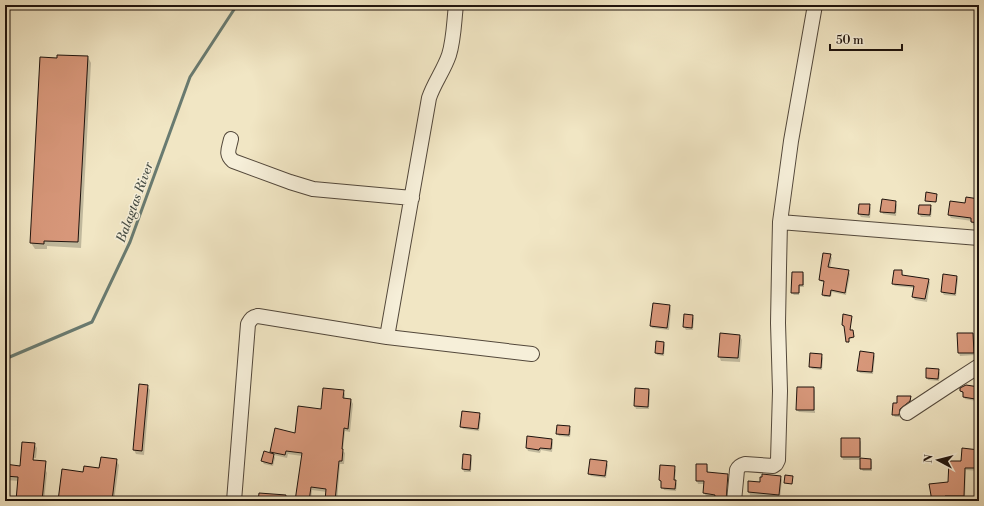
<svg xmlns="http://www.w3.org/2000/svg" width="984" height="506" font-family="'Libre Bodoni',serif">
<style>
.shadow{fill:#0003}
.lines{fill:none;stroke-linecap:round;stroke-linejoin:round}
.stream{stroke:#697b71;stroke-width:3}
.building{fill:#d7977a;stroke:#1e130d}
.minor-casing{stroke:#53483b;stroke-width:16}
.minor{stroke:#f6efd9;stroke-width:14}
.labels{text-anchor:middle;stroke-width:3;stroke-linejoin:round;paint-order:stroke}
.water-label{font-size:13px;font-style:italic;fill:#4a5047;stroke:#f6efd9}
</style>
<rect width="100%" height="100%" fill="#f1e6c4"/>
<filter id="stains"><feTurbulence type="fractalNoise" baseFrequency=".005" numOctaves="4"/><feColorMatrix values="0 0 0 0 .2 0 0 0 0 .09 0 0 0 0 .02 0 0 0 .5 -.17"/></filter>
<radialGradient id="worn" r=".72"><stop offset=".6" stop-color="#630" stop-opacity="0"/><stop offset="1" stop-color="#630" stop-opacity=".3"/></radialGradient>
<!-- shadow -->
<path class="shadow" d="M 108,5 L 142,5 L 142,8 L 110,7 Z
M 163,5 L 177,5 L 177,7 L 164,6 Z
M 88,57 L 91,63 L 81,248 L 47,246 L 47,249 L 35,249 L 31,243 L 58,59 Z
M 979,200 L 979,226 L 974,226 L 972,222 L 972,221 L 951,218 L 949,215 L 966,204 Z
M 895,202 L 897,205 L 896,216 L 883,214 L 882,212 Z
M 860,205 L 869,205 L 871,208 L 870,218 L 861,217 L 859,214 Z
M 920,206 L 930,206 L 932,209 L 931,217 L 921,217 L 919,214 Z
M 830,255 L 832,258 L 830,268 L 848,271 L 850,274 L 846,295 L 832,292 L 831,297 L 824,297 L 823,294 L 825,282 L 821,282 L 820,280 Z
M 902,271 L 903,274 L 903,276 L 928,280 L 930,282 L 927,302 L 915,300 L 913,297 L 915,288 L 895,286 L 893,284 Z
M 803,273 L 804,275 L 804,287 L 800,287 L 799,295 L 794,295 L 792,293 Z
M 957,277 L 958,279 L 956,296 L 944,295 L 942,292 Z
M 670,306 L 671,309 L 669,330 L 652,328 L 651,326 Z
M 685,315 L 692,316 L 694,318 L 693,330 L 686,330 L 684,327 Z
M 851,316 L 850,331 L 853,332 L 854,338 L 849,339 L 849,343 L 848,343 L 845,326 L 843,325 Z
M 958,334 L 973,334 L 974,336 L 975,355 L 960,356 L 959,353 Z
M 740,336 L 742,340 L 740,362 L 721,361 L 719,356 Z
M 664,343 L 665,345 L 664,356 L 657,355 L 656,353 Z
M 873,354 L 875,356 L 873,374 L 860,373 L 858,370 Z
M 821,355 L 823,358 L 822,370 L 812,369 L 810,366 Z
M 938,370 L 940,373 L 939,381 L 928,380 L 927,377 Z
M 147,386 L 150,390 L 144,455 L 136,454 L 134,450 Z
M 814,388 L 815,391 L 815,413 L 799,412 L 797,410 Z
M 979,388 L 979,396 L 977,396 L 976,401 L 965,399 L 964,397 L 964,394 L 963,394 L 961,391 Z
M 649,390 L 650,393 L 649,409 L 636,409 L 635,406 Z
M 343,391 L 345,394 L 345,399 L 351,400 L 353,404 L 350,432 L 345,431 L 343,451 L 345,453 L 344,464 L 340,464 L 337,501 L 326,501 L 327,492 L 312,490 L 311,501 L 296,501 L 302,456 L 288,454 L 287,458 L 274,455 L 275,458 L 273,466 L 264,464 L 262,461 L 273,455 L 271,452 L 296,434 Z
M 910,397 L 911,400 L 911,404 L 901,412 L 900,417 L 895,417 L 893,414 L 898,404 Z
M 479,414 L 481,417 L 479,431 L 463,429 L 461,426 Z
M 569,427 L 571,430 L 570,437 L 559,436 L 557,433 Z
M 859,439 L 861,442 L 861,459 L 871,460 L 872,462 L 872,471 L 863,471 L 861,468 L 861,460 L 843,460 L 842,457 Z
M 552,440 L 553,443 L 552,452 L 541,450 L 540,453 L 528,451 L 527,448 Z
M 34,444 L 37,448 L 36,458 L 25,457 Z
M 979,451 L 979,471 L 966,470 L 965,498 L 946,498 L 946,500 L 942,501 L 932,501 L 930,485 L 949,483 L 962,462 Z
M 471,456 L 472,459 L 471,472 L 464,472 L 463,469 Z
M 116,460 L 119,465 L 114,501 L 59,501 L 100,469 Z
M 606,462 L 608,465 L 606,478 L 591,476 L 589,474 Z
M 5,465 L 45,469 L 47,473 L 44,501 L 17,501 L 19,481 L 5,480 Z
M 707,465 L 708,468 L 708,473 L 727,475 L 729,478 L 727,501 L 715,501 L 716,497 L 706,496 L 704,493 L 705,484 L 698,484 L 697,481 Z
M 674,467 L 676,470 L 675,480 L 677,484 L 676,491 L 664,490 L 660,480 Z
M 780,477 L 782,480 L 780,498 L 773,497 L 773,501 L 764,501 L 764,496 L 750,495 L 749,492 L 761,483 L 763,478 Z
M 280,498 L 291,499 L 292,501 L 280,501 Z"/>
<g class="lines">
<!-- stream -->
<path class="stream" d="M 5,359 L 92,322 L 130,242 L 190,77 L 237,5"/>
</g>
<!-- building -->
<path class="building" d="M 57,55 L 88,56 L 78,242 L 44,241 L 44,244 L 30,243 L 40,57 L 57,58 Z
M 926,192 L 937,194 L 936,202 L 925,201 Z
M 966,197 L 979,199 L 979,223 L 971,222 L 971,218 L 948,215 L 950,201 L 965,203 Z
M 882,199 L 896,201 L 895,213 L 880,212 Z
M 859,204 L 870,204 L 869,215 L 858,214 Z
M 919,205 L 931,205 L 930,215 L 918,214 Z
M 823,253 L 831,254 L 828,267 L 849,270 L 845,293 L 831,290 L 830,296 L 822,295 L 824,281 L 819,280 Z
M 894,270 L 902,270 L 902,275 L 929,279 L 925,299 L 912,297 L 914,286 L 892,284 Z
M 792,272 L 803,272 L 803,285 L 799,285 L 799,293 L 791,293 Z
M 943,274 L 957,276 L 955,294 L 941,292 Z
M 653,303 L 670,305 L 667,328 L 650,326 Z
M 684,314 L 693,315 L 692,328 L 683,327 Z
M 843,314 L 852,316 L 850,330 L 853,330 L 854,337 L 849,338 L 849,342 L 846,342 L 844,326 L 842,325 Z
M 720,333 L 740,335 L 738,358 L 718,357 Z
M 957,333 L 973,333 L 974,353 L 958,353 Z
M 656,341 L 664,342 L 663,354 L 655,353 Z
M 860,351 L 874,353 L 872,372 L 857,371 Z
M 810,353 L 822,354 L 821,368 L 809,367 Z
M 926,368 L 939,369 L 938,379 L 926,378 Z
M 139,384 L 148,385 L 142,451 L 133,450 Z
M 966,385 L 979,387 L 979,394 L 976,394 L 975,399 L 963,397 L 963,392 L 960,391 L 960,388 Z
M 797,387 L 814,387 L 814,410 L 796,410 Z
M 323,388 L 344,390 L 343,398 L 351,399 L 348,429 L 344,428 L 342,449 L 343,449 L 342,461 L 339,461 L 335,501 L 325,501 L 326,489 L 311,487 L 309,501 L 295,501 L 302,453 L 286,451 L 285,455 L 270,452 L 275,428 L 295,433 L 298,406 L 321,409 Z
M 635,388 L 649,389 L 648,407 L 634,406 Z
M 897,396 L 911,396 L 910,401 L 900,409 L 899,415 L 892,415 L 893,403 L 897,403 Z
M 462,411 L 480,413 L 478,429 L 460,427 Z
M 557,425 L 570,426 L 569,435 L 556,434 Z
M 527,436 L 552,439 L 551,449 L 540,448 L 539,450 L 526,448 Z
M 841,438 L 860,438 L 860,457 L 841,457 Z
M 22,442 L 35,443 L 33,460 L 46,461 L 42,501 L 16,501 L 18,477 L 5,476 L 5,464 L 20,466 Z
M 962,448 L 979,450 L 978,468 L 965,468 L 964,496 L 945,496 L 946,498 L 941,498 L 941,501 L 932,501 L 929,484 L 948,482 L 949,461 L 961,461 Z
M 264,451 L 274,454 L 272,464 L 261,461 Z
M 463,454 L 471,455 L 470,470 L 462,469 Z
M 101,457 L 117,459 L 112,501 L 58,501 L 62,469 L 83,472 L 84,466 L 99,468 Z
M 860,458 L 871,459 L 871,469 L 860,469 Z
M 590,459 L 607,461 L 605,476 L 588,474 Z
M 696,464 L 707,464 L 707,472 L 728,474 L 726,501 L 714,501 L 715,495 L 703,493 L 704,481 L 696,481 Z
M 660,465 L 675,466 L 674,480 L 676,480 L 675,489 L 661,488 L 661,481 L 659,480 Z
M 762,474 L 781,476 L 779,495 L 748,492 L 748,481 L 760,482 L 760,477 L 762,477 Z
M 785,475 L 793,476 L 792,484 L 784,483 Z
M 259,493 L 286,495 L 285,501 L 258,501 Z"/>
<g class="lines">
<!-- minor casing -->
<g class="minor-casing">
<path id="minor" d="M 231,139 C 229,149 225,154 233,161 L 290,182 L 313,189 L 412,198
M 780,222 L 979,238
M 387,337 L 532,354
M 907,413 L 948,386 L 979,366
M 234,501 L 248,324 C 251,319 252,317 258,316 L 387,337 L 429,98 C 434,83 444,70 449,55 C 454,39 454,21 456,5
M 734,501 L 737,470 C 739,466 741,465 745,464 L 773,466 L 776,464 L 778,460 L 780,391 L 778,323 L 779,268 L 780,222 L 791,141 L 815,5"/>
</g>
<!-- minor -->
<use href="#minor" class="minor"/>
</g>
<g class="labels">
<!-- water labels -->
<g class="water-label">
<text transform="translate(134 202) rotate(-70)" y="5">Balagtas River</text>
</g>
</g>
<!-- margin -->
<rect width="984" height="506" fill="none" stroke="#f1e6c4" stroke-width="20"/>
<rect x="6" y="6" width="972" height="494" fill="none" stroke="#1e130d" stroke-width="2"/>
<rect x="10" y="10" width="964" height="486" fill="none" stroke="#1e130d"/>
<!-- north arrow -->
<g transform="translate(938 460) rotate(277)" stroke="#f6efd9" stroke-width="3" paint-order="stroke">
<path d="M0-3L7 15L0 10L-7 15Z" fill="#1e130d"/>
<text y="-6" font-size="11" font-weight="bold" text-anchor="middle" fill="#1e130d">N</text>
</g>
<!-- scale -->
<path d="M830 44v6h72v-6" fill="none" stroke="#1e130d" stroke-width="2"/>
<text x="836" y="44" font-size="12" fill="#1e130d" stroke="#f6efd9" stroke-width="3" paint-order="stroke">50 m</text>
<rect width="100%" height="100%" filter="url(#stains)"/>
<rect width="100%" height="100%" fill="url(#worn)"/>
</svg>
